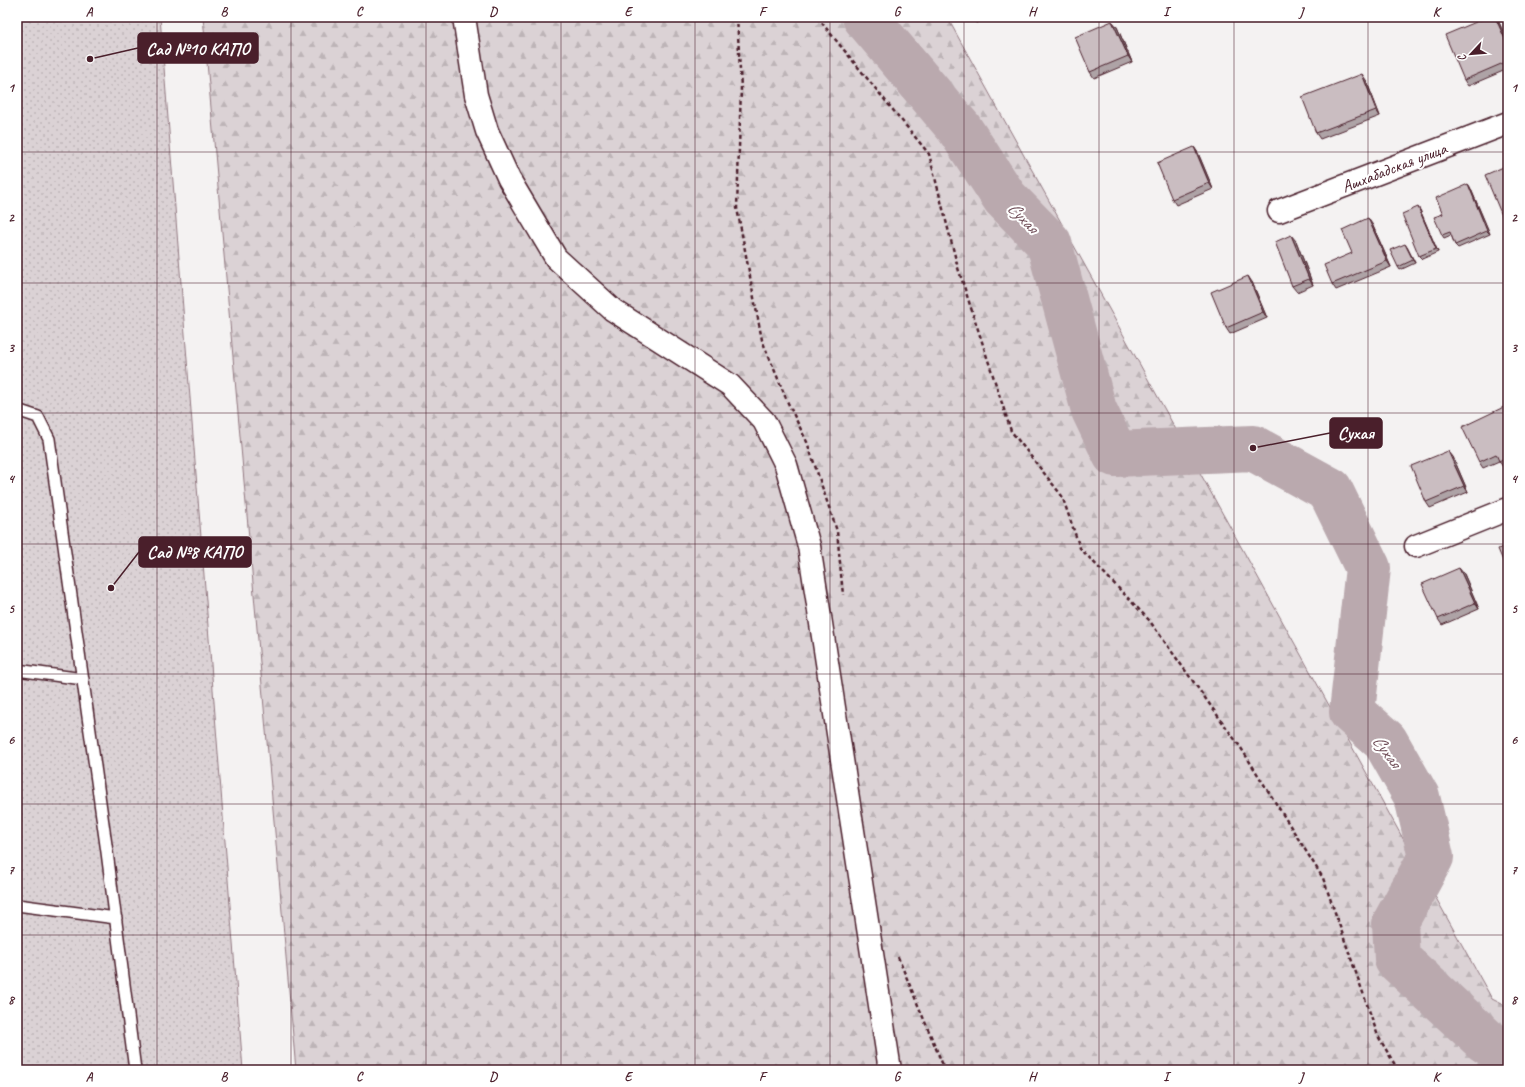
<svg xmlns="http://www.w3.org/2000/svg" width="1525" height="1087" font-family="Caveat,sans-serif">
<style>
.forest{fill:url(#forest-firs);stroke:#927880}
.park{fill:url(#park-dots);stroke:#927880}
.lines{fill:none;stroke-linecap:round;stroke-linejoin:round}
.river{stroke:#baa9ae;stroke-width:46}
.service-casing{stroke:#4a1f2b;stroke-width:14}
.minor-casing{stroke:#4a1f2b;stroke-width:25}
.path{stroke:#4a1f2b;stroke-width:2.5;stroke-dasharray:4 3;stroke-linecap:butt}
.service{stroke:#fff;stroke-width:11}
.minor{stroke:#fff;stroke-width:22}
.wall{fill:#aea3a6;stroke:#4a1f2b}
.shaded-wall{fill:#8d8487;stroke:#4a1f2b}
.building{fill:#cabdc1;stroke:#4a1f2b}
.grid{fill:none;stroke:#4a1f2b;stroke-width:1;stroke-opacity:0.55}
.labels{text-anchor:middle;stroke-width:4;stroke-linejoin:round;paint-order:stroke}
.street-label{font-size:17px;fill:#4a1f2b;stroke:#fff}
.water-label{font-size:18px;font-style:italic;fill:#714f59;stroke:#fff}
.leader{fill:none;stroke:#4a1f2b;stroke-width:1.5}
.callout-dot{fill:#4a1f2b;stroke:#fff;stroke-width:1.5}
.callout{fill:#4a1f2b;stroke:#4a1f2b;stroke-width:1.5}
.callout-label{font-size:18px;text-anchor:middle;font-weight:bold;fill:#fff}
.neatline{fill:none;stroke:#4a1f2b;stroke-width:1.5}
.grid-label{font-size:13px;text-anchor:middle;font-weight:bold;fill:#4a1f2b}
</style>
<defs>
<pattern id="forest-firs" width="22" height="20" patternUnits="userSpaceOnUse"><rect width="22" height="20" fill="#dbd2d5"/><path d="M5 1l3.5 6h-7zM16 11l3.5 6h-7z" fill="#bdb4b7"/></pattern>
<pattern id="park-dots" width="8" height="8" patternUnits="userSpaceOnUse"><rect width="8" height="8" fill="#dbd2d5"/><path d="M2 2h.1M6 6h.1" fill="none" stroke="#bdb4b7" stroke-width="1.8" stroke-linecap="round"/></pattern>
</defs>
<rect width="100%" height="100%" fill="#f4f2f2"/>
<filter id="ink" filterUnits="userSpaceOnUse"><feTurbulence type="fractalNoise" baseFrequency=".025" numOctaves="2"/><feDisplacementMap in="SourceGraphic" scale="8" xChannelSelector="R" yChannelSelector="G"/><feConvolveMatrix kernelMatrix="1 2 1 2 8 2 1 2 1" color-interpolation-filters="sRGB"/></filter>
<g filter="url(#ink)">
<!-- forest -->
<path class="forest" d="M 203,17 L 947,17 L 1492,999 L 1508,1007 L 1508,1070 L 296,1070 Z"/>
<!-- park -->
<path class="park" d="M 17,17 L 160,17 L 243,1070 L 17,1070 Z"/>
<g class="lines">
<!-- river -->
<path class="river" d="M 865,17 L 959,128 L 1005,198 L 1049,243 L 1094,410 L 1115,454 L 1253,448 L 1330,490 L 1368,568 L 1352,712 L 1385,741 L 1417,797 L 1431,857 L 1395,923 L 1397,959 L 1485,1040 L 1508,1055"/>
<!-- service casing -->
<g class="service-casing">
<path id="service" d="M 17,410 L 38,417 L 49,439 L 107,852 L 135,1070
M 17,670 L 83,679
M 17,905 L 116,918"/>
</g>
<!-- minor casing -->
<g class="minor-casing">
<path id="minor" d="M 464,17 L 476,95 L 487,131 L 509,179 L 556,258 L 613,310 L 730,385 L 764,421 L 786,465 L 809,546 L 890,1070
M 1279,211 L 1508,123
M 1416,546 L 1508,509"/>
</g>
<!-- path -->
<path class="path" d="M 737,17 L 741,88 L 737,208 L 762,340 L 788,403 L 807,442 L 837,531 L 843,595
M 817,17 L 929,154 L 958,268 L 1011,431 L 1062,496 L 1080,548 L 1149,620 L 1241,748 L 1323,878 L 1378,1036 L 1398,1070
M 898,957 L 945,1070"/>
<!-- service -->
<use href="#service" class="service"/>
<!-- minor -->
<use href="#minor" class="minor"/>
</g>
<!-- wall -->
<path class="wall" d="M 972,17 L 990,17 L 976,23 Z
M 1498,20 L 1508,43 L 1508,69 L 1468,86 L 1464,80 Z
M 1112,21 L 1117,27 L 1132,62 L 1094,78 L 1090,72 Z
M 1366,80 L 1380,116 L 1320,139 L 1316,133 Z
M 1194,147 L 1198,153 L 1213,189 L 1176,205 L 1172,199 Z
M 1508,165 L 1508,224 L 1507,224 L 1503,218 Z
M 1468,184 L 1470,187 L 1490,234 L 1458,248 L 1455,245 L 1451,235 L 1444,238 L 1442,235 L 1443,214 Z
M 1420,210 L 1438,252 L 1422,259 L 1419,256 Z
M 1372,224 L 1391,267 L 1336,290 L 1332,284 L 1352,253 Z
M 1296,241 L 1313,285 L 1297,292 L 1292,286 Z
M 1407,247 L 1415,263 L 1400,270 L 1398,267 Z
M 1252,282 L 1267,318 L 1230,334 L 1226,328 Z
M 1508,405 L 1508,464 L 1503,467 L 1499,461 L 1483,468 L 1479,462 Z
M 1448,451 L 1453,457 L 1468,492 L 1430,508 L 1426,502 Z
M 1464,574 L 1479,609 L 1442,625 L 1438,619 Z"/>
<!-- shaded-wall -->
<path class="shaded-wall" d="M 1495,17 L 1496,17 L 1498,20 L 1508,43 L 1508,46 Z
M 1112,21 L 1117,27 L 1132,62 L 1128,56 Z
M 1362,74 L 1366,80 L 1380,116 L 1376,110 Z
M 1194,147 L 1198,153 L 1213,189 L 1209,183 Z
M 1468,184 L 1470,187 L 1490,234 L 1487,231 Z
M 1418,207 L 1420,210 L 1438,252 L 1436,249 Z
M 1368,218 L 1372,224 L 1391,267 L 1387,261 Z
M 1291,235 L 1296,241 L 1313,285 L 1309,279 Z
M 1405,244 L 1407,247 L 1415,263 L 1413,260 Z
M 1248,276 L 1252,282 L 1267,318 L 1263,312 Z
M 1448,451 L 1453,457 L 1468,492 L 1464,486 Z
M 1459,568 L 1464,574 L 1479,609 L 1475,603 Z"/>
<!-- building -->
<path class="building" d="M 1488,17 L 1495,17 L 1508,46 L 1508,61 L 1464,80 L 1445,35 Z
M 1112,21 L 1128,56 L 1090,72 L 1075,37 Z
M 1362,74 L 1376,110 L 1316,133 L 1302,97 Z
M 1194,147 L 1209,183 L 1172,199 L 1157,163 Z
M 1508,165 L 1508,216 L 1503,218 L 1485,175 Z
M 1468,184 L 1487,231 L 1455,245 L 1450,232 L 1442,235 L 1434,217 L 1443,214 L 1436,198 Z
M 1418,207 L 1436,249 L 1419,256 L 1402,214 Z
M 1368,218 L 1387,261 L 1332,284 L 1324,265 L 1352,253 L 1342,230 Z
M 1291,235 L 1309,279 L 1292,286 L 1275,242 Z
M 1405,244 L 1413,260 L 1398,267 L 1390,250 Z
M 1248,276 L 1263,312 L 1226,328 L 1211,292 Z
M 1508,405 L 1508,456 L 1499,461 L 1496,454 L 1479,462 L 1462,427 Z
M 1448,451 L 1464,486 L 1426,502 L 1411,466 Z
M 1508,545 L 1508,573 L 1498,549 Z
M 1459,568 L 1475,603 L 1438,619 L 1422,584 Z"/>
</g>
<!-- grid -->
<path class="grid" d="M 157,17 L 157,1070M 291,17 L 291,1070M 426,17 L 426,1070M 561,17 L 561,1070M 695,17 L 695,1070M 830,17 L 830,1070M 964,17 L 964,1070M 1099,17 L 1099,1070M 1234,17 L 1234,1070M 1368,17 L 1368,1070M 17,152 L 1508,152M 17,283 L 1508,283M 17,413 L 1508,413M 17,544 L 1508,544M 17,674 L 1508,674M 17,804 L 1508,804M 17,935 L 1508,935"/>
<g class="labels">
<!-- street labels -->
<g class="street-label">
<text transform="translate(1394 167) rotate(-21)" y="6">Ашхабадская улица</text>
</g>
<!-- water labels -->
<g class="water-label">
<text transform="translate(1023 217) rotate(46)" y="6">Сухая</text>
<text transform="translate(1387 751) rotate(54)" y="6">Сухая</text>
</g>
</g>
<!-- callouts -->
<path class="leader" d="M90 59L138 48M1253 448L1330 433M111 588L139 552"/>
<g class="callout-dot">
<circle cx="90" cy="59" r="4"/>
<circle cx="1253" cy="448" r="4"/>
<circle cx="111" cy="588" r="4"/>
</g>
<g class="callout">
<rect x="138" y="33" width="120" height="30" rx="4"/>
<rect x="1330" y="418" width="52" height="30" rx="4"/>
<rect x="139" y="537" width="112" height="30" rx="4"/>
</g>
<g class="callout-label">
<text x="198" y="55">Сад №10 КАПО</text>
<text x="1356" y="439">Сухая</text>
<text x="195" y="558">Сад №8 КАПО</text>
</g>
<!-- margin -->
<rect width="1525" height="1087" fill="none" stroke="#fff" stroke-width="44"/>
<!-- north arrow -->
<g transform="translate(1471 54) rotate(244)" stroke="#ffffff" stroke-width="3" paint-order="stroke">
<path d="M0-3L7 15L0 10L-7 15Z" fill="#4a1f2b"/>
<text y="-6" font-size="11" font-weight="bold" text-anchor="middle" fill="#4a1f2b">С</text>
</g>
<rect x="22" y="22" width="1481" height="1043" class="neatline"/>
<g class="grid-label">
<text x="89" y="16">A</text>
<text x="224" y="16">B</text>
<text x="359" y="16">C</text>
<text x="493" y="16">D</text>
<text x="628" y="16">E</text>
<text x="762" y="16">F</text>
<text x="897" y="16">G</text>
<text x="1032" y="16">H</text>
<text x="1166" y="16">I</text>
<text x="1301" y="16">J</text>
<text x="1436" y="16">K</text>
<text x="11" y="92">1</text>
<text x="1514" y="92">1</text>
<text x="11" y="222">2</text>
<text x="1514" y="222">2</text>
<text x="11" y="352">3</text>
<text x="1514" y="352">3</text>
<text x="11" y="483">4</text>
<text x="1514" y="483">4</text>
<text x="11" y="613">5</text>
<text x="1514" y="613">5</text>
<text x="11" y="744">6</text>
<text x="1514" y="744">6</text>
<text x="11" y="874">7</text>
<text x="1514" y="874">7</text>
<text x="11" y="1004">8</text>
<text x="1514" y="1004">8</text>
<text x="89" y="1081">A</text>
<text x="224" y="1081">B</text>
<text x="359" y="1081">C</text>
<text x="493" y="1081">D</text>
<text x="628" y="1081">E</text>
<text x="762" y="1081">F</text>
<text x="897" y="1081">G</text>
<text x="1032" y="1081">H</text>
<text x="1166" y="1081">I</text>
<text x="1301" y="1081">J</text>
<text x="1436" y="1081">K</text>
</g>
</svg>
